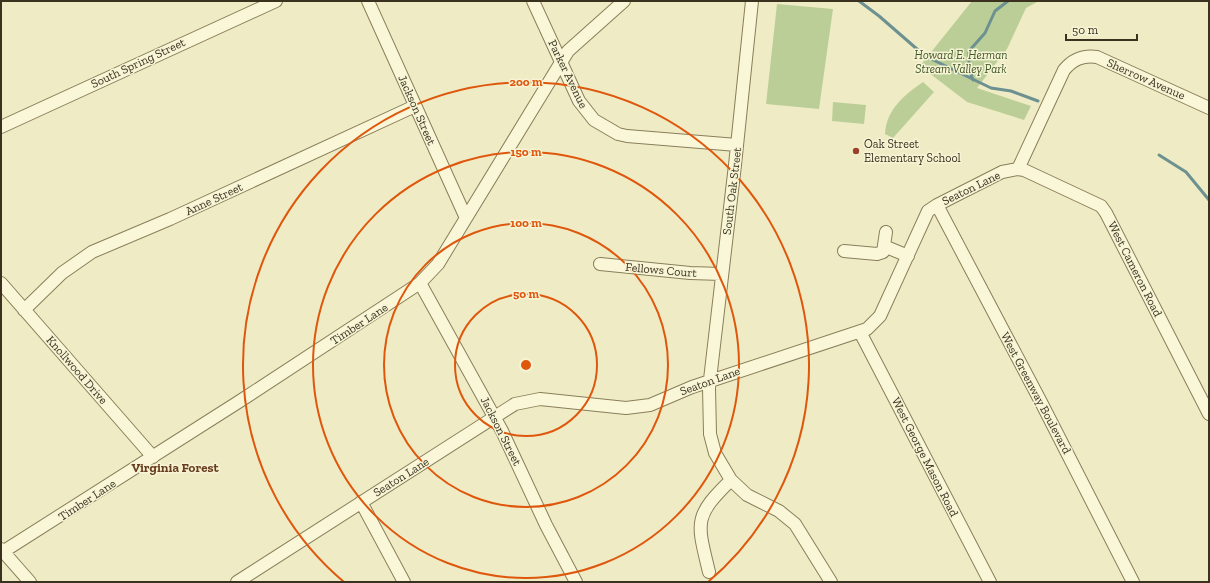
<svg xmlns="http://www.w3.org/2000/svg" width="1210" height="583" font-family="'Zilla Slab',serif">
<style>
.green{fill:#bcce98}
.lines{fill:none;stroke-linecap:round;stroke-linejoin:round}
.stream{stroke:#6d9190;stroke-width:3}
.minor-casing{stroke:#8a7e5a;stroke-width:14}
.minor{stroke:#f9f7d8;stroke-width:12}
.ring{fill:none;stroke:#df570d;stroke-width:2}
.poi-dot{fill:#9a4129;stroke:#f6f4d5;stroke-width:1.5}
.labels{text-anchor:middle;stroke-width:3;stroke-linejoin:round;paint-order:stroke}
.park-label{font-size:12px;font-style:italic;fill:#405725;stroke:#f6f4d5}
.street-label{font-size:12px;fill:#3a321f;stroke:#f6f4d5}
.poi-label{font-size:12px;fill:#3a321f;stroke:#f6f4d5;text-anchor:start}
.neighbourhood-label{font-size:13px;font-weight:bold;fill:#683d1d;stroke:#f6f4d5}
.centre{fill:#df570d;stroke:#f6f4d5;stroke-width:2}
.ring-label{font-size:12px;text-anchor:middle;font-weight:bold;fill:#df570d;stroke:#f6f4d5;stroke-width:3;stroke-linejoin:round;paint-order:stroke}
</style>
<rect width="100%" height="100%" fill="#efecc5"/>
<!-- green -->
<path class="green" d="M 972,1 L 1039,1 L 1026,8 L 1007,49 L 977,88 L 1031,106 L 1024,120 L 967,102 L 920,66 Z
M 777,4 L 833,9 L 819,109 L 766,104 Z
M 923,82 L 934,92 L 893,138 L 885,134 C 886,110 904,95 923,82 Z
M 833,102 L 866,105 L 864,124 L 832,121 Z"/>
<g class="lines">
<!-- stream -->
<path class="stream" d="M 859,1 L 879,16 L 925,56 L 991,88 L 1011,91 L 1038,101
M 973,80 L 969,68 L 969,51 L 985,33 L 995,11 L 1008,1
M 1159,155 L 1186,172 L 1209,200"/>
<!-- minor casing -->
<g class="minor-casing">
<path id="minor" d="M 368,1 L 466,218
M 533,1 L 579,101 L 594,120 L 618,134 L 627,136 L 737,145
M 752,1 L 735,165 L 709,388 L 710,434 L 715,453 L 731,480 L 747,495 L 779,511 L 795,524 L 831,582
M 1,127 L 276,1
M 1018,169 L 1024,170 L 1101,206 L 1106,213 L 1209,414
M 937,205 L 1042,404 L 1133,582
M 884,246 L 908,256
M 844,251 L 877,254 L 883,252 L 886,232
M 600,264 L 690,273 L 722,274
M 1,283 L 153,457
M 420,283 L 502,431 L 546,525 L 576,582
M 24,310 L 62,273 L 92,252 L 170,219 L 415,106
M 860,332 L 990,582
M 361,502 L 404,582
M 1,549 L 30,582
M 1,553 L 240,401 L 420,283 L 438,264 L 568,51 L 624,1
M 709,572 C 697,522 693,517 731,480
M 237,582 L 515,404 L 540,399 L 626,408 L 650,405 L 692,387 L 867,329 L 880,316 L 928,211 L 937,205 L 1002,172 L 1018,169 L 1064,70 C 1073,59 1083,55 1097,57 L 1209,108"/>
</g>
<!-- minor -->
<use href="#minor" class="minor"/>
</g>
<!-- distance rings -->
<g class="ring">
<circle cx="526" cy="365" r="71"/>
<circle cx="526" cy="365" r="142"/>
<circle cx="526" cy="365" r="213"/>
<path d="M344 582A283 283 0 1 1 708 582"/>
</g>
<!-- markers -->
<circle class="poi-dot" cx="856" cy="151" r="4"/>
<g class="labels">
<!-- park labels -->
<g class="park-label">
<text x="961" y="59">Howard E. Herman<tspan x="961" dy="14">Stream Valley Park</tspan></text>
</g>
<!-- street labels -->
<g class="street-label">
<text transform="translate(138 63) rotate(-25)" y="4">South Spring Street</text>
<text transform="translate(568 74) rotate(64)" y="4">Parker Avenue</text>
<text transform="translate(1146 79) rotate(24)" y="4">Sherrow Avenue</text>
<text transform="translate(417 110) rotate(66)" y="4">Jackson Street</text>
<text transform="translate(971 188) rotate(-26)" y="4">Seaton Lane</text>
<text transform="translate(732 191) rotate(-83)" y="4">South Oak Street</text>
<text transform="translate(214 199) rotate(-25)" y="4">Anne Street</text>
<text transform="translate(1135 269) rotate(63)" y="4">West Cameron Road</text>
<text transform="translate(661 270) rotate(5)" y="4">Fellows Court</text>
<text transform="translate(359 324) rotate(-33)" y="4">Timber Lane</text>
<text transform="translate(77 370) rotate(49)" y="4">Knollwood Drive</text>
<text transform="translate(710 381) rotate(-20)" y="4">Seaton Lane</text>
<text transform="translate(1036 393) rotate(62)" y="4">West Greenway Boulevard</text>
<text transform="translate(501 431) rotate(63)" y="4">Jackson Street</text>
<text transform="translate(925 457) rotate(63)" y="4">West George Mason Road</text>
<text transform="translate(401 477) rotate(-32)" y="4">Seaton Lane</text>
<text transform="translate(87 500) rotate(-33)" y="4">Timber Lane</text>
</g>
<!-- poi labels -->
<g class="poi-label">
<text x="864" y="148">Oak Street<tspan x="864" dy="14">Elementary School</tspan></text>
</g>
<!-- neighbourhood labels -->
<g class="neighbourhood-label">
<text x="175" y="472">Virginia Forest</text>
</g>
</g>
<circle cx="526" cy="365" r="6" class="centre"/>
<g class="ring-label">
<text x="526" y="86">200 m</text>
<text x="526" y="156">150 m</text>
<text x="526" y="227">100 m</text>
<text x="526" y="298">50 m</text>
</g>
<!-- border -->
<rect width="1210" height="583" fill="none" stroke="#3a321f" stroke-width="4"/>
<!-- scale -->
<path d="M1066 34v6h71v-6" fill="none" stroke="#3a321f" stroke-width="2"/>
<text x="1072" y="34" font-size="12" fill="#3a321f" stroke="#f6f4d5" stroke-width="3" paint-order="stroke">50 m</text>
</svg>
